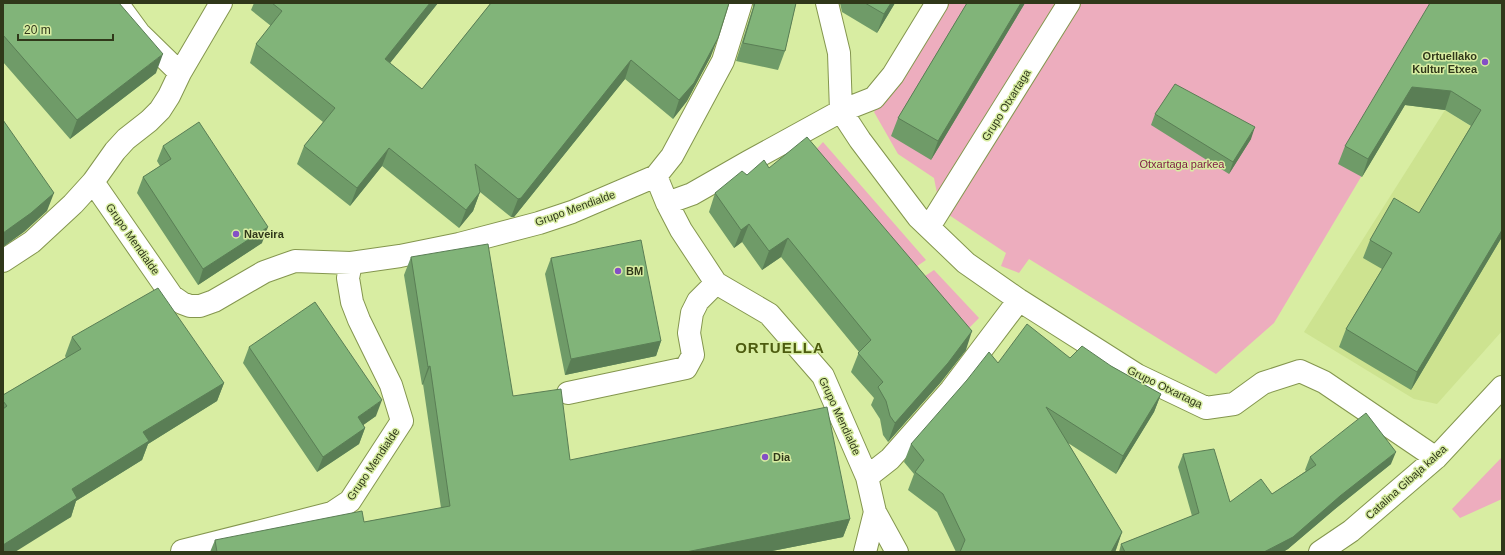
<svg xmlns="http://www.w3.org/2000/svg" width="1505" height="555" font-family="Arial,sans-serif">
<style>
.built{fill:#cde390}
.green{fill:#edadbe}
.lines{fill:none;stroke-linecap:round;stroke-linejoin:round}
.minor-casing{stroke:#84964e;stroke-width:24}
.minor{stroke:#fff;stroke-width:22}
.wall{fill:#6f9b68}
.shaded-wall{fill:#5a7e55}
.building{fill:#81b479;stroke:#5a7e55}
.poi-dot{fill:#844fc6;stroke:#d8eda2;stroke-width:1.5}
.labels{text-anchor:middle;stroke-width:3;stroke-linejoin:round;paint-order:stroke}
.poi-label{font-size:11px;font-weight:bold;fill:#30381a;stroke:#d8eda2;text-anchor:start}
.street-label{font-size:11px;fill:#30381a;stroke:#d8eda2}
.park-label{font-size:11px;fill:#7e1a43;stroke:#d8eda2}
.district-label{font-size:15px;font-weight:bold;letter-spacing:1px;fill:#4d5c0f;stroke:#d8eda2}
</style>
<rect width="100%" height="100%" fill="#d8eda2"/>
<!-- built -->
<path class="built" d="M 1445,110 L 1502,146 L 1502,331 L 1437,404 L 1414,399 L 1304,332 Z"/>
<!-- green -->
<path class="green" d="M 941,3 L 1461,3 L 1361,177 L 1274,323 L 1216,374 L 1029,259 L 1019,273 L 1001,266 L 1006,253 L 940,209 L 934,178 L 898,154 L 874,112 Z
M 823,142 L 926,260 L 910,271 L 813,153 Z
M 934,270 L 979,318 L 967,330 L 919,280 Z
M 1502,457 L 1502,499 L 1460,518 L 1452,509 Z"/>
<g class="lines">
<!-- minor casing -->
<g class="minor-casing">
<path id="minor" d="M 117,3 L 139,33 L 180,73
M 827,3 L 839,53 L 841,111 L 860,140 L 918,217 L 966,263 L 1019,300 L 1137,375 L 1206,408 L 1234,404 L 1263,383 L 1300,371 L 1324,382 L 1436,458
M 656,176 L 667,203 L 681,230 L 716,283 L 769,314 L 823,376 L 867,477 L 875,512 L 897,552
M 93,182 L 172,296 L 182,303 L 190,306 L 200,306 L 214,301 L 264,272 L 295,261 L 351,263 L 400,256 L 459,244 L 539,223 L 572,212 L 656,176 L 672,156 L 723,61 L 741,3
M 667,203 L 692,194 L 748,162 L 841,111 L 874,98 L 893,75 L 937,3
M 929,227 L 1069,3
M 3,261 L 32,242 L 73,204 L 93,182 L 115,151 L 126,139 L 149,121 L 160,110 L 169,96 L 180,73 L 221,3
M 568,393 L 686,368 L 693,355 L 689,333 L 692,313 L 698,301 L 716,283
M 867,477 L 890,459 L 951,390 L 1019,300
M 182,552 L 182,551 L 332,513 L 350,501 L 402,421 L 391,385 L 359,320 L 352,302 L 348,278 L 351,263
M 865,552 L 875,512
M 1320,552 L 1351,531 L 1436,458 L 1502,387"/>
</g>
<!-- minor -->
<use href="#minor" class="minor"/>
</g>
<!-- wall -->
<path class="wall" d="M 3,3 L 156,73 L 70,139 L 3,62 Z
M 254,3 L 438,3 L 390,63 L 422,89 L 491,3 L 711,56 L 687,101 L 673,119 L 625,79 L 514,217 L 511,217 L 480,192 L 473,211 L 459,228 L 382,166 L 350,206 L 297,164 L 304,146 L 323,122 L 250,63 L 256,44 L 271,26 L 251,10 Z
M 753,3 L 796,3 L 785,51 L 778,70 L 736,61 L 753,7 Z
M 840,3 L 895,3 L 877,33 L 842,12 Z
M 967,3 L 1025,3 L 931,160 L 891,136 L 898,118 Z
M 1502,3 L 1502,237 L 1411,390 L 1339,347 L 1346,329 L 1382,269 L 1363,258 L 1370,240 L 1419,213 L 1471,126 L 1445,110 L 1405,105 L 1362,177 L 1338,164 L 1345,146 Z
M 1155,114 L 1251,139 L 1229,174 L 1151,125 Z
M 163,146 L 262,243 L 198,285 L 137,193 L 143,177 L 160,166 L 157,161 Z
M 769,168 L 966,350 L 941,382 L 888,442 L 883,435 L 880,419 L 871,405 L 874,398 L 851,372 L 859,352 L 781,257 L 762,270 L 742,242 L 734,248 L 709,212 L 715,193 L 747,175 Z
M 411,257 L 513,396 L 570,460 L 850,519 L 843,537 L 767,552 L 210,552 L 215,540 L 364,522 L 441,508 L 423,384 L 422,385 L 404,275 Z
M 551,258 L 661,341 L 656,356 L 565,375 L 545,274 Z
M 72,337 L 224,383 L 217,401 L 148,444 L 142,460 L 76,501 L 71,517 L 3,552 L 3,395 L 66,358 L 65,356 Z
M 249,347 L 376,416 L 363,425 L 365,428 L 359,444 L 317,472 L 243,363 Z
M 1070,358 L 1111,366 L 1161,394 L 1154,412 L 1116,474 L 1068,443 L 1122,532 L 1116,550 L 1115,552 L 956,552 L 937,512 L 908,490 L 914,474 L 904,462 L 911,444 L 998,363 Z
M 1183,454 L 1230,502 L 1272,494 L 1306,471 L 1305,470 L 1310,457 L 1391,464 L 1335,509 L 1288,549 L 1283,552 L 1119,552 L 1121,544 L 1192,516 L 1178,467 Z"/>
<!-- shaded-wall -->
<path class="shaded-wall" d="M 430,3 L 438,3 L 378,78 L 385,59 Z
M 891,3 L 895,3 L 877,33 L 884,14 Z
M 1021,3 L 1025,3 L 931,160 L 938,141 Z
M 718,38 L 711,56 L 687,101 L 673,119 L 679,100 Z
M 163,54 L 156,73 L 70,139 L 77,120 Z
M 631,60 L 625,79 L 514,217 L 511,217 L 518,199 Z
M 1412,87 L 1451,91 L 1445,110 L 1405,105 L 1362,177 L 1368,159 Z
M 1255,127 L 1251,139 L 1229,174 L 1233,162 Z
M 389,148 L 382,166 L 350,206 L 357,188 Z
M 480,192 L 473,211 L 459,228 L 466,210 Z
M 54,193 L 47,211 L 24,232 L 3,247 L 3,233 Z
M 749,224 L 742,242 L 734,248 L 741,230 Z
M 268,227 L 262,243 L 198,285 L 203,269 Z
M 1502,230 L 1502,237 L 1411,390 L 1417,372 Z
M 788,238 L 781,257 L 762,270 L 769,251 Z
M 972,331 L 966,350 L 941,382 L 888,442 L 895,423 Z
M 661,341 L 656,356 L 565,375 L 571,359 Z
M 430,366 L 423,384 L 422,385 L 428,367 Z
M 224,383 L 217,401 L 148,444 L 142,460 L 76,501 L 71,517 L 15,552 L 3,552 L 3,545 L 143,432 Z
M 1161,394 L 1154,412 L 1116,474 L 1123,456 Z
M 382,400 L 376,416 L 352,433 L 358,417 Z
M 365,428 L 359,444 L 317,472 L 323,457 Z
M 1396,452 L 1391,464 L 1335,509 L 1288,549 L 1283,552 L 1264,552 Z
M 850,519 L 843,537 L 767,552 L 686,552 Z
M 1122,532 L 1115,552 L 1111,552 Z"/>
<!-- building -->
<path class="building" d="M 3,3 L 119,3 L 163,54 L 77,120 L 3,35 Z
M 272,3 L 430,3 L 385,59 L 422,89 L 491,3 L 729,3 L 718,38 L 694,83 L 679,100 L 631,60 L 521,198 L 518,199 L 475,164 L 480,192 L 466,210 L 389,148 L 357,188 L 304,146 L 335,108 L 256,44 L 282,11 Z
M 755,3 L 796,3 L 785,51 L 743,43 Z
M 865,3 L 891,3 L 884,14 Z
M 967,3 L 1021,3 L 938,141 L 898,118 Z
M 1430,3 L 1502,3 L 1502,230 L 1417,372 L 1346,329 L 1392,253 L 1370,240 L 1394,198 L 1419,213 L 1481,110 L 1451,91 L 1412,87 L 1368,159 L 1345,146 Z
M 1175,84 L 1255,127 L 1233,162 L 1155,114 Z
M 3,120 L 54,193 L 31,213 L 3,233 Z
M 199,122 L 268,227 L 203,269 L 143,177 L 171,159 L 163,146 Z
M 807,137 L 972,331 L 948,363 L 895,423 L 890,416 L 886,401 L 878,387 L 883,382 L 858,353 L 871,340 L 788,238 L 769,251 L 749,224 L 741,230 L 715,193 L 742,171 L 747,175 L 764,160 L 769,168 Z
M 641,240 L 661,341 L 571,359 L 551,258 Z
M 488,244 L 513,396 L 561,389 L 570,460 L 827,407 L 850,519 L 686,552 L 217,552 L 215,540 L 362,511 L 364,522 L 450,506 L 430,366 L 428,367 L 411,257 Z
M 158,288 L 224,383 L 143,432 L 149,441 L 72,489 L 77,498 L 3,545 L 3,409 L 7,406 L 3,401 L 3,395 L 81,349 L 72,337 Z
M 315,302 L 382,400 L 358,417 L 365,428 L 323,457 L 249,347 Z
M 1027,324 L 1070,358 L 1082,346 L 1111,366 L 1161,394 L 1123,456 L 1046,407 L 1122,532 L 1111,552 L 960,552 L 965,540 L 943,494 L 915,472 L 924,460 L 911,444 L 967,380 L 989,352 L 998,363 Z
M 1366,413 L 1396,452 L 1340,496 L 1293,537 L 1264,552 L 1125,552 L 1121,544 L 1199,513 L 1183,454 L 1214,449 L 1230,502 L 1261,479 L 1272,494 L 1316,465 L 1310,457 Z"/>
<!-- markers -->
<g class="poi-dot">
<circle cx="1485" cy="62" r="4"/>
<circle cx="236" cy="234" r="4"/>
<circle cx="618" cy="271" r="4"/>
<circle cx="765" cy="457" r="4"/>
</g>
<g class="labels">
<!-- poi labels -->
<g class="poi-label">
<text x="1477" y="60" text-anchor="end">Ortuellako<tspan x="1477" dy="13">Kultur Etxea</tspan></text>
<text x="244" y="238">Naveira</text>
<text x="626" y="275">BM</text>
<text x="773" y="461">Dia</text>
</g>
<!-- street labels -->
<g class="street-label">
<text transform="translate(1006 105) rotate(-58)" y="4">Grupo Otxartaga</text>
<text transform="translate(575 208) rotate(-20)" y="4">Grupo Mendialde</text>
<text transform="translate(133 239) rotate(55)" y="4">Grupo Mendialde</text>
<text transform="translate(1165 387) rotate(26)" y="4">Grupo Otxartaga</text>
<text transform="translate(840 416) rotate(65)" y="4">Grupo Mendialde</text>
<text transform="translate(373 464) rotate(-56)" y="4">Grupo Mendialde</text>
<text transform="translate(1406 482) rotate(-42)" y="4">Catalina Gibaja kalea</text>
</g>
<!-- park labels -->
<g class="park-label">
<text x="1182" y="168">Otxartaga parkea</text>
</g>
<!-- district labels -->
<g class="district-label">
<text x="780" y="353">ORTUELLA</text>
</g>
</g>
<!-- border -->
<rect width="1505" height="555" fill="none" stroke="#30381a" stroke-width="8"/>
<!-- scale -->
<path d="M18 34v6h95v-6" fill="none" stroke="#30381a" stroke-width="2"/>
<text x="24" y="34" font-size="12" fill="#30381a" stroke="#d8eda2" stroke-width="3" paint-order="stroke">20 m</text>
</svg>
